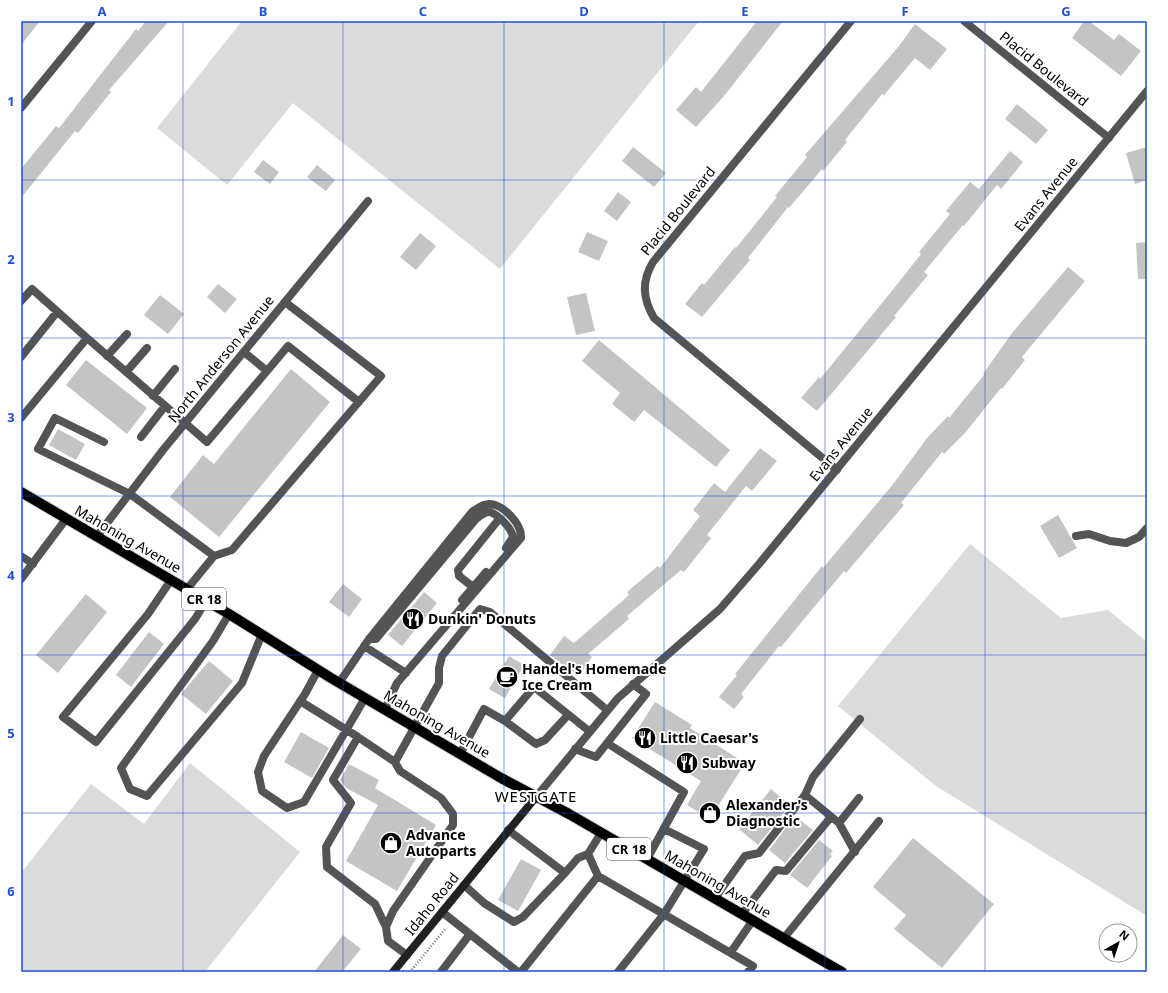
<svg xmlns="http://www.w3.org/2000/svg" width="1168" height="993" font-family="'Noto Sans',sans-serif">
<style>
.green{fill:#dbdbdb}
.building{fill:#c4c4c4}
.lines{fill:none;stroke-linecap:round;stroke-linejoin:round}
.primary-casing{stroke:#dbdbdb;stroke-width:12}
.path{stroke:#767676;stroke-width:2.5;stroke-dasharray:1 2;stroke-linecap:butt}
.lane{stroke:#545454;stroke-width:8}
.street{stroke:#545454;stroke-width:8}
.secondary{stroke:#212121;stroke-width:8}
.primary{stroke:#000;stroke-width:10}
.grid{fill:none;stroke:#1d4ed8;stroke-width:1;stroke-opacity:0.55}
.labels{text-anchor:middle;stroke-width:4;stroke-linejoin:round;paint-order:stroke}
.shield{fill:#fff;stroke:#4c4c4c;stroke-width:1}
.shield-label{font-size:13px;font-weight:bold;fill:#000}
.street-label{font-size:14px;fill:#000;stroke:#fff}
.poi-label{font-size:14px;font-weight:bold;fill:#000;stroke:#fff;text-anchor:start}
.neighbourhood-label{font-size:15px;letter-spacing:1px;fill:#000;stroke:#fff}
.neatline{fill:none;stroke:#1d4ed8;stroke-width:1.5}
.grid-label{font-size:13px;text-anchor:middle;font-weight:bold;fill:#1d4ed8}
</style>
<rect width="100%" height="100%" fill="#fff"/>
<!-- green -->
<path class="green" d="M 242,21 L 699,21 L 500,269 L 293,103 L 227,185 L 157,128 Z
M 970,544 L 1061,618 L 1108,610 L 1147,642 L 1147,916 L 936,786 L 838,706 Z
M 190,763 L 300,852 L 205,972 L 21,972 L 21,873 L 91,784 L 144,824 Z"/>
<!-- building -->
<path class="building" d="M 21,21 L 40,21 L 21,45 Z
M 146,21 L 169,21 L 109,90 L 111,92 L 78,133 L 75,131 L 21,198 L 21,169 L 56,126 L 59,128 L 136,29 L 138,31 Z
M 757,21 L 783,21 L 724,96 L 696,127 L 676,110 L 696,87 L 701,92 Z
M 1084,21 L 1089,21 L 1114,40 L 1119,34 L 1141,51 L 1121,76 L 1072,38 Z
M 915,24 L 947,49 L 930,70 L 915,58 L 884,95 L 882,94 L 845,140 L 847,142 L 823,171 L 822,169 L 789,208 L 788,207 L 748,258 L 750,260 L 702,317 L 685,304 L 702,283 L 704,285 L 735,247 L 736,248 L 777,197 L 775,196 L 807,157 L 805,155 L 899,46 Z
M 1017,104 L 1048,130 L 1036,144 L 1005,119 Z
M 633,147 L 666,173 L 654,187 L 622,161 Z
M 1147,147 L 1147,180 L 1135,184 L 1126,153 Z
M 1010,151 L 1023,162 L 1001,189 L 997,185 L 964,226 L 963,225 L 924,272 L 928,275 L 894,316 L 896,317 L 817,411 L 801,398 L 819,377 L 820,379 L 891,292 L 921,254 L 919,252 L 950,214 L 946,211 L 970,182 L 979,189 Z
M 263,160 L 279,172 L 270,184 L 254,172 Z
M 317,165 L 335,180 L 326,191 L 307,177 Z
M 618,192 L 631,202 L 617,221 L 604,211 Z
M 587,232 L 608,241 L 599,261 L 578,252 Z
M 420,233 L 436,246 L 416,270 L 400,257 Z
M 1147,242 L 1147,279 L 1138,279 L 1136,243 Z
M 1068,267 L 1085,281 L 1022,357 L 1025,360 L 1002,389 L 1001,388 L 965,433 L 944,454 L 942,452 L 901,503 L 904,505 L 846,573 L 844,571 L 781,647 L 779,646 L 741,694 L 744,697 L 734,709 L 719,697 L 737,675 L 735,674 L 822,566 L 823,568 L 894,483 L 927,438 L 948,416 L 949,418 L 984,375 L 983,374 L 1012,333 Z
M 218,284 L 237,299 L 225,313 L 207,297 Z
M 586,293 L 595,331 L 576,335 L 567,297 Z
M 160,295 L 184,314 L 168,334 L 144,315 Z
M 599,340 L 730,450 L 716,467 L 644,410 L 634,422 L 612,404 L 620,393 L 582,361 Z
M 86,360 L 147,408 L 127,434 L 66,385 Z
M 291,369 L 330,402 L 219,537 L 170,497 L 203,455 L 214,464 Z
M 58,429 L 85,444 L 76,460 L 49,445 Z
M 760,448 L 777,461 L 752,491 L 746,486 L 707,535 L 711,538 L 684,572 L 681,570 L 627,616 L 629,619 L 588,654 L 592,657 L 578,677 L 550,655 L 564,636 L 574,643 L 629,595 L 627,592 L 658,566 L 660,568 L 700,516 L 693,510 L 714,483 L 725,492 Z
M 1058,515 L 1077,548 L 1059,558 L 1040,526 Z
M 343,584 L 362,599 L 349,617 L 329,602 Z
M 424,592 L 437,603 L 402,646 L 388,635 Z
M 86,594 L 107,612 L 58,673 L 36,655 Z
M 149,632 L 164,644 L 131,687 L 116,675 Z
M 509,656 L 524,665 L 505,698 L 489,689 Z
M 209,661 L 233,681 L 206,714 L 181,694 Z
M 655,702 L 692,725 L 690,728 L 745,763 L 710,819 L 687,805 L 701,781 L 632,738 Z
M 301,732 L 329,748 L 312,778 L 284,762 Z
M 349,764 L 379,780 L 375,788 L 436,825 L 397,891 L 346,861 L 378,805 L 346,788 L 340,780 Z
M 771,789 L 790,805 L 758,845 L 739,829 Z
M 795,816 L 813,830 L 785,863 L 769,850 Z
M 913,838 L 994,904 L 942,968 L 894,929 L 906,915 L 873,887 Z
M 819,840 L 833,851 L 830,854 L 832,856 L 807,888 L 790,875 Z
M 521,859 L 541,870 L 518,911 L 498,900 Z
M 343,935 L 361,949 L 342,972 L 314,972 Z"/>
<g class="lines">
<!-- primary casing -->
<g class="primary-casing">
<path id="primary" d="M 21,492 L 229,614 L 331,678 L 501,778 L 569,814 L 842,972"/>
</g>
<!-- path -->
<path class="path" d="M 410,972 L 446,928"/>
<!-- lane -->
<path class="lane" d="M 21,301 L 32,289 L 87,338
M 244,352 L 267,371 L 288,346 L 359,402
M 107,356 L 127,334
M 21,357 L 57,312
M 126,372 L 147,348
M 153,396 L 175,369
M 21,418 L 87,338 L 207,442 L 267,371
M 141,437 L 165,406
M 104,442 L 55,418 L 38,449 L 130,494 L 214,556
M 1076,536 L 1089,534 L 1110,541 L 1126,543 L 1139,537 L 1147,528
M 21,556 L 33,564
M 171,580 L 148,614 L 63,717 L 96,742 L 195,619 L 206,601
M 473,587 L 459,576 L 458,570 L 499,519
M 187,589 L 214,556 L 232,550 L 381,376 L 285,302
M 462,600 L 486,572
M 229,614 L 213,641 L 121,768 L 130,789 L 147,796 L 242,683 L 262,634
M 369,639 L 376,639 L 476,519 C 480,516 485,511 490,512 C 499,515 512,529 513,537 L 506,548
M 364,646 L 406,673
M 318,670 L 305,694 L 264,756 L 258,772 L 262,791 L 287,808 L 304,802 L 365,698
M 339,683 L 369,639 L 472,512 C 477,509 482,504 489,504 C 503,504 522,524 521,538 L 397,683 L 385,709
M 300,701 L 358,737
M 568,715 L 545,740 L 536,744 L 505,721 L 534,687 L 589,731
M 607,743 L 684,792 L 647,859
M 575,749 L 596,757 L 646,694 L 633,684
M 460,754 L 484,709 L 505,721
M 395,762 L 439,683 L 439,668 L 442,656 L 480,609 L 490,612 L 607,710
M 805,795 L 813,777 L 860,719
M 839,823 L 859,798
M 508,830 L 565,873 L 578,858 L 588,854 L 601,833
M 588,854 L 598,876
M 464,885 L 484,903 L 514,922 L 523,917 L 565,873
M 715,898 L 745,856 L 759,853 L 805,795 L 839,823 L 855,852
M 442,912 L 518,972
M 742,914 L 776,870 L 786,871 L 831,817
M 386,927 L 375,904 L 327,867 L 326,847 L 351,803 L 333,780 L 358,737 L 395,762 L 400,771 L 441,798 L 453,814 L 453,825 L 393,911 L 386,927 L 388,941 L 407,955
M 784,938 L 879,821
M 731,952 L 753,920
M 441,972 L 470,934
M 521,972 L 598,876 L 753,966 L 748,972
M 618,972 L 664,914 L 704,849 L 664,829"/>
<!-- street -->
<path class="street" d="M 964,21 L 1109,138
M 21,108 L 92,21
M 837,470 L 654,318 C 643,299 641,282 653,262 L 851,21
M 97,536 L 163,450 L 368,201
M 21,579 L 66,519
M 536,797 L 618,698 L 720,609 L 759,564 L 1147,91"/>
<!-- secondary -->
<path class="secondary" d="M 393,972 L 536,797"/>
<!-- primary -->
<use href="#primary" class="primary"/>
</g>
<!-- grid -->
<path class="grid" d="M 183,21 L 183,972M 343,21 L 343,972M 504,21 L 504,972M 664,21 L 664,972M 825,21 L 825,972M 985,21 L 985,972M 21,180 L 1147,180M 21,338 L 1147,338M 21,496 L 1147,496M 21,655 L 1147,655M 21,813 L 1147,813"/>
<!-- icons -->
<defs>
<g id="restaurant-disc" transform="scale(1.15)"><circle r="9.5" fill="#000" stroke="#fff"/><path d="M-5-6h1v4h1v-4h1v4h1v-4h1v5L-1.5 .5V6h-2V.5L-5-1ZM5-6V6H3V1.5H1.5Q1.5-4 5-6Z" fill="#fff"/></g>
<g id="cafe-disc" transform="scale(1.15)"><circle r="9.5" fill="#000" stroke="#fff"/><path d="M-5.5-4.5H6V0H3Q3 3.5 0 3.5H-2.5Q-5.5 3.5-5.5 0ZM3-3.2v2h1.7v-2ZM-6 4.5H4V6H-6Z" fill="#fff"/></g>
<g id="shop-disc" transform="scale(1.15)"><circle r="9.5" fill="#000" stroke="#fff"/><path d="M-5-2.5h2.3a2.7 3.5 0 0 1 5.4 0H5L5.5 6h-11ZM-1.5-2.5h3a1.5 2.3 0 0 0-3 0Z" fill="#fff"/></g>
</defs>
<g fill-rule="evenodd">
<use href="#restaurant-disc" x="413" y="619"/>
<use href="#cafe-disc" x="507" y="677"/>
<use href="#restaurant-disc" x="645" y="738"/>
<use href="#restaurant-disc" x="687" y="763"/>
<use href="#shop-disc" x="710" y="813"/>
<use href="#shop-disc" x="391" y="843"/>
</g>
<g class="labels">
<!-- shield labels -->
<g class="shield">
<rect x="182" y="588" width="44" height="22" rx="3"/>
<rect x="607" y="838" width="44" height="22" rx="3"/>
</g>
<g class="shield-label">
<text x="204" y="604">CR 18</text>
<text x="629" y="854">CR 18</text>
</g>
<!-- street labels -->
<g class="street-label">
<text transform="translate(1044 69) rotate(39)" y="5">Placid Boulevard</text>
<text transform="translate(1046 194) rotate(-51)" y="5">Evans Avenue</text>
<text transform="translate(678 211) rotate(-51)" y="5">Placid Boulevard</text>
<text transform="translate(221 359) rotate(-51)" y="5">North Anderson Avenue</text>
<text transform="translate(841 444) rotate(-51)" y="5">Evans Avenue</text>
<text transform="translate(128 539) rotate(30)" y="5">Mahoning Avenue</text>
<text transform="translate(437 724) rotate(30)" y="5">Mahoning Avenue</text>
<text transform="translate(718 884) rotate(30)" y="5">Mahoning Avenue</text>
<text transform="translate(432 904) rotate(-51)" y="5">Idaho Road</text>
</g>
<!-- poi labels -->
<g class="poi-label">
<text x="428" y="624">Dunkin' Donuts</text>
<text x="522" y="674">Handel's Homemade<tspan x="522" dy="16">Ice Cream</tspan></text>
<text x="660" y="743">Little Caesar's</text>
<text x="702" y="768">Subway</text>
<text x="726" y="810">Alexander's<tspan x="726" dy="16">Diagnostic</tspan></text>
<text x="406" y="840">Advance<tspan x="406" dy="16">Autoparts</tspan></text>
</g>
<!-- neighbourhood labels -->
<g class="neighbourhood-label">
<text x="536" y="802">WESTGATE</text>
</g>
</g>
<!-- border -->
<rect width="1168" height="993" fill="none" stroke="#ffffff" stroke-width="44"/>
<!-- north arrow -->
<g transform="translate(1118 943) rotate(39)"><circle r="19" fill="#ffffff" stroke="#999999"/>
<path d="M0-3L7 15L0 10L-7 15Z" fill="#000000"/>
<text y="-6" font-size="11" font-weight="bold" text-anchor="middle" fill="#000000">N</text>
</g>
<rect x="22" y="22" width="1124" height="949" class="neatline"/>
<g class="grid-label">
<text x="102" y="16">A</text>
<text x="263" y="16">B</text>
<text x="423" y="16">C</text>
<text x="584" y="16">D</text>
<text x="745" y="16">E</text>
<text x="905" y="16">F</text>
<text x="1066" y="16">G</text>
<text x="11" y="106">1</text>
<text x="11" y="264">2</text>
<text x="11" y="422">3</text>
<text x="11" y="580">4</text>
<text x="11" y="738">5</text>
<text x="11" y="896">6</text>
</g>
</svg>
